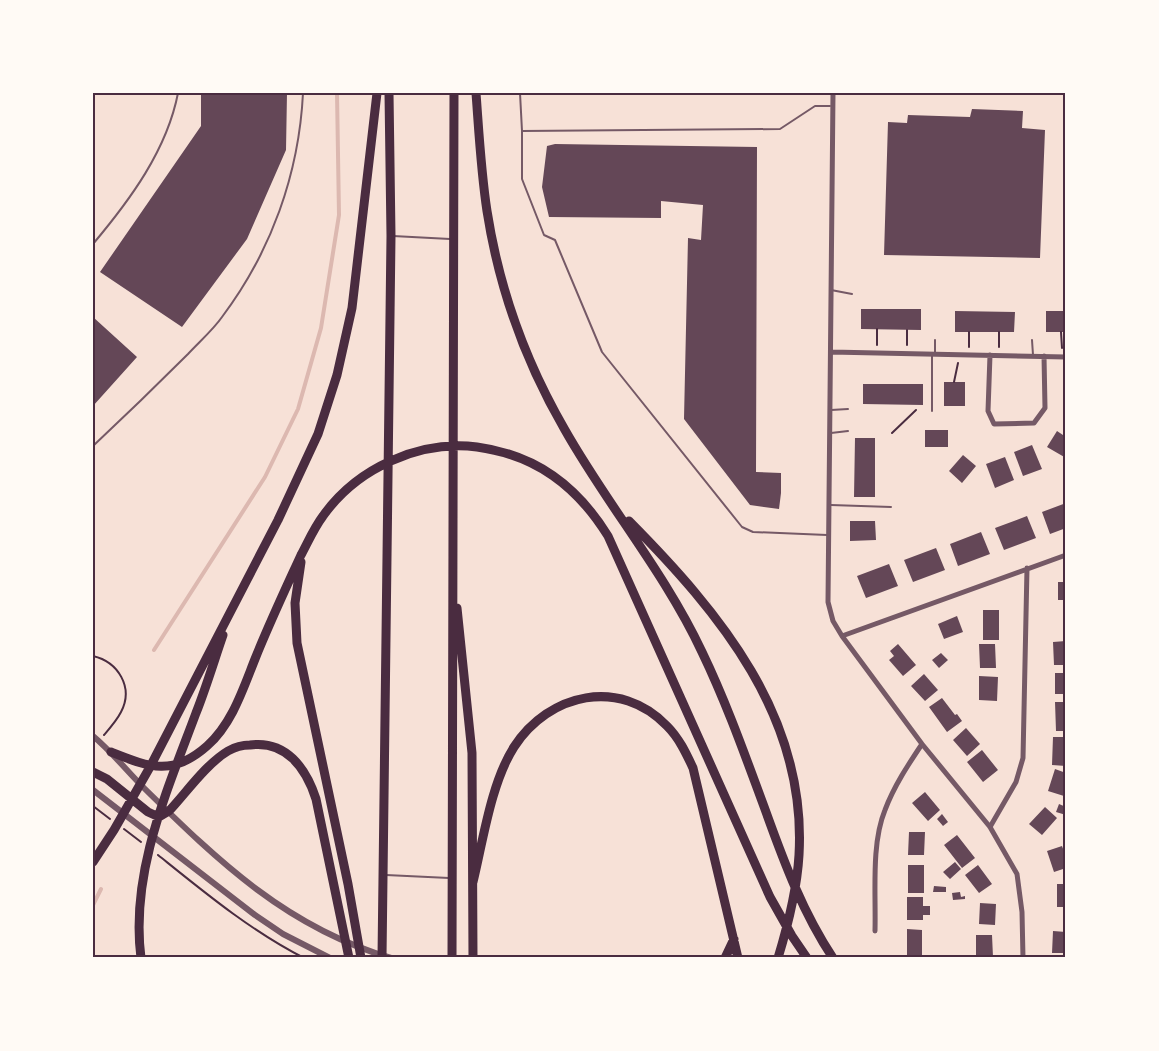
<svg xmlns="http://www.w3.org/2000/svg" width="1159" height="1051" font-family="'Golos Text',sans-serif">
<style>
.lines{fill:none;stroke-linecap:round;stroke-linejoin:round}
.stream{stroke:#dcb8b0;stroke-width:4}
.building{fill:#644757}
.path{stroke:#4a2c40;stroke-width:2}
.service{stroke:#755966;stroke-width:2}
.minor{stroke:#755966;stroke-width:5}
.tertiary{stroke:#755966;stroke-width:6}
.motorway{stroke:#4a2c40;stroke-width:9}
.neatline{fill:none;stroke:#4a2c40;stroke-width:2}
</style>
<rect width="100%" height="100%" fill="#f7e1d7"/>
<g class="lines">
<!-- stream -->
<path class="stream" d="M 154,650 L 265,477 L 298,409 L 321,328 L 339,215 L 337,93
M 93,905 L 101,889"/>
</g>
<!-- building -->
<path class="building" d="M 201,93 L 287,93 L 286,150 L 247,239 L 182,327 L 100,272 L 201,126 Z
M 972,109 L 1023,111 L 1022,128 L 1045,130 L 1040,258 L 884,255 L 888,122 L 907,123 L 908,115 L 970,117 Z
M 555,144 L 757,147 L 756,472 L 781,473 L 781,493 L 779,509 L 750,505 L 684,419 L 688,238 L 701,240 L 703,205 L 661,201 L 661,218 L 549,217 L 542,187 L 547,146 Z
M 861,309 L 921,309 L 921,330 L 861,329 Z
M 955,311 L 1015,312 L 1014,332 L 955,332 Z
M 1046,311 L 1066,311 L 1066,332 L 1046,332 Z
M 93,317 L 137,357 L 93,406 Z
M 944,382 L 965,382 L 965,406 L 944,406 Z
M 863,384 L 923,384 L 923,405 L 863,404 Z
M 925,430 L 948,430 L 948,447 L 925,447 Z
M 1057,431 L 1066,437 L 1066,458 L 1047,447 Z
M 855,438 L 875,438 L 875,497 L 854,497 Z
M 1032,445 L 1042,469 L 1023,476 L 1014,452 Z
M 963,455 L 976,466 L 962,483 L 949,471 Z
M 1005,457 L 1014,480 L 995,488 L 986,464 Z
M 1066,503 L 1066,528 L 1050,534 L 1042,512 Z
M 1027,516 L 1036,538 L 1004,550 L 995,528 Z
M 850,521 L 875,521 L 876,540 L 850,541 Z
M 981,532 L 990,554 L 958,566 L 950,544 Z
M 936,548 L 945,570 L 913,582 L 904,560 Z
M 889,564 L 898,586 L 866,598 L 857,576 Z
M 1058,582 L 1066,582 L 1066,600 L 1058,600 Z
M 983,610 L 999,610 L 999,640 L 983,640 Z
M 957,616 L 963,632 L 944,639 L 938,624 Z
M 1066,641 L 1066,665 L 1054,665 L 1053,642 Z
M 898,644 L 916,665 L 903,676 L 889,660 L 894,656 L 890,651 Z
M 979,644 L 995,644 L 996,668 L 980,668 Z
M 941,653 L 948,660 L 939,668 L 932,660 Z
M 1055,673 L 1066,673 L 1066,694 L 1055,694 Z
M 924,674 L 938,690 L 925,701 L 911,686 Z
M 979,676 L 998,677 L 997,701 L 979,700 Z
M 942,698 L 955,715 L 957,714 L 962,721 L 947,732 L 929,707 Z
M 1055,702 L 1066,702 L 1066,731 L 1056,731 Z
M 966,728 L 980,744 L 967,756 L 953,740 Z
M 1053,737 L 1066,737 L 1066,766 L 1052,765 Z
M 982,750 L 998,770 L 983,782 L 967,762 Z
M 1055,769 L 1066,773 L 1064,796 L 1048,791 Z
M 925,792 L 940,810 L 928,821 L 912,803 Z
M 1059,804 L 1066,807 L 1066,815 L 1056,812 Z
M 1045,807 L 1057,818 L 1042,835 L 1029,824 Z
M 942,814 L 948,822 L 943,826 L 937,819 Z
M 909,832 L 925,832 L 924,855 L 908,855 Z
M 957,835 L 975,858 L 962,868 L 944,845 Z
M 1062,846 L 1066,857 L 1066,868 L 1054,872 L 1047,851 Z
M 955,862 L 961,869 L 950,879 L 943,872 Z
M 908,865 L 924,865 L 924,893 L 908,893 Z
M 978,865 L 992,884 L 979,893 L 965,875 Z
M 1057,884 L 1066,884 L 1066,907 L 1057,907 Z
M 934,886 L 946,887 L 946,892 L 933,892 Z
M 960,892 L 961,897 L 965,896 L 965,899 L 953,900 L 952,893 Z
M 907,897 L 923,897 L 923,906 L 930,906 L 930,915 L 923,915 L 923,920 L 907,920 Z
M 980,903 L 996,904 L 995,925 L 979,924 Z
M 907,929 L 922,930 L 922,958 L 907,958 Z
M 1053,931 L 1066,932 L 1066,953 L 1052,953 Z
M 976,935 L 992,935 L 993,957 L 976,957 Z"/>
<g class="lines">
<!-- path -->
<path class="path" d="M 877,329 L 877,345
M 999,332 L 999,347
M 1061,332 L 1062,348
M 907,345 L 907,330
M 969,347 L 969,332
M 954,382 L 958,363
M 892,433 L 916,410
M 93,656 C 118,662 134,687 121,712 C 117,720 110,728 104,735
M 93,806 L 110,819
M 124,829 L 141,842
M 158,855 C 204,892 251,931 304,958"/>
<!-- service -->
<path class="service" d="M 520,93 L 522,131
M 393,236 L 450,239
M 93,244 C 130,200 167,150 178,93
M 831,290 L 852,294
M 935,340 L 935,352
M 1032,340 L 1033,355
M 932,354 L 932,411
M 831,410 L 848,409
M 831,433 L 848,431
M 93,446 C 125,416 157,385 188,354 C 199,342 213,330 222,317 C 271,252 299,174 303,93
M 831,505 L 891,507
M 827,535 L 753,532 L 742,527 L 602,352 L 555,240 L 544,235 L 522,179 L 522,131 L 780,129 L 815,106 L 830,106
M 386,875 L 449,878"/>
<!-- minor -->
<path class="minor" d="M 833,93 L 828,602 L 833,621 L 842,636 L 922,744 L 990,827 L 1017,874 L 1022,912 L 1023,958
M 831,352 L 1066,357
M 990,355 L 988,411 L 994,424 L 1034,423 L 1045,408 L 1044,356
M 842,636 L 1066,555
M 990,827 L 1016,782 L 1023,758 L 1027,568
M 875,931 C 876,893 871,844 885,810 C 894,786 908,765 922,744"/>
<!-- tertiary -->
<path class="tertiary" d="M 93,736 C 112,752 127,771 144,788 C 219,862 288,928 391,958
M 93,790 L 255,915 L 283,934 L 330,958"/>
<!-- motorway -->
<path class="motorway" d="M 476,93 C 479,133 481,172 487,211 C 499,288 526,363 565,430 C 608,506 665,573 702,652 C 727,704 746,758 766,812 C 784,862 803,913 833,958
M 629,521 C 720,613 807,717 799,855 C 797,890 788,925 778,958
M 301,562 L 295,603 L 297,643 L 348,884 L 361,958
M 457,608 L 472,753 L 473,958
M 111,752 C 149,767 172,777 207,746 C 232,724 243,689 255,659 C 269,624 285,590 301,555 C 308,542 314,528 323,516 C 357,468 419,440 477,447 C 536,455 577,486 608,536 L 770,897 L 792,936 L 807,958
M 93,772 L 107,779 L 148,812 L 159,817 L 169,811 C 186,793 206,764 228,751 C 235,747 242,745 250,745 C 286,740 306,768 316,799 L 349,958
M 93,862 L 114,830 L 150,767 L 278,520 L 318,434 L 337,375 L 352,308 L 377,93
M 473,882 C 483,841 491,783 514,747 C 549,693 620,677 667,726 C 679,738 686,753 693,768 L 738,958
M 141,958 C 130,873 167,791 196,713 C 206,688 214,661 223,635
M 382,958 L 391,236 L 389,93
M 452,958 L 454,93
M 725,958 L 734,939"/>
</g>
<!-- border -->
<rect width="1159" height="1051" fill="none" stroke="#fffaf5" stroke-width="189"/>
<rect x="94" y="94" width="970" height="862" class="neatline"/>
</svg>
